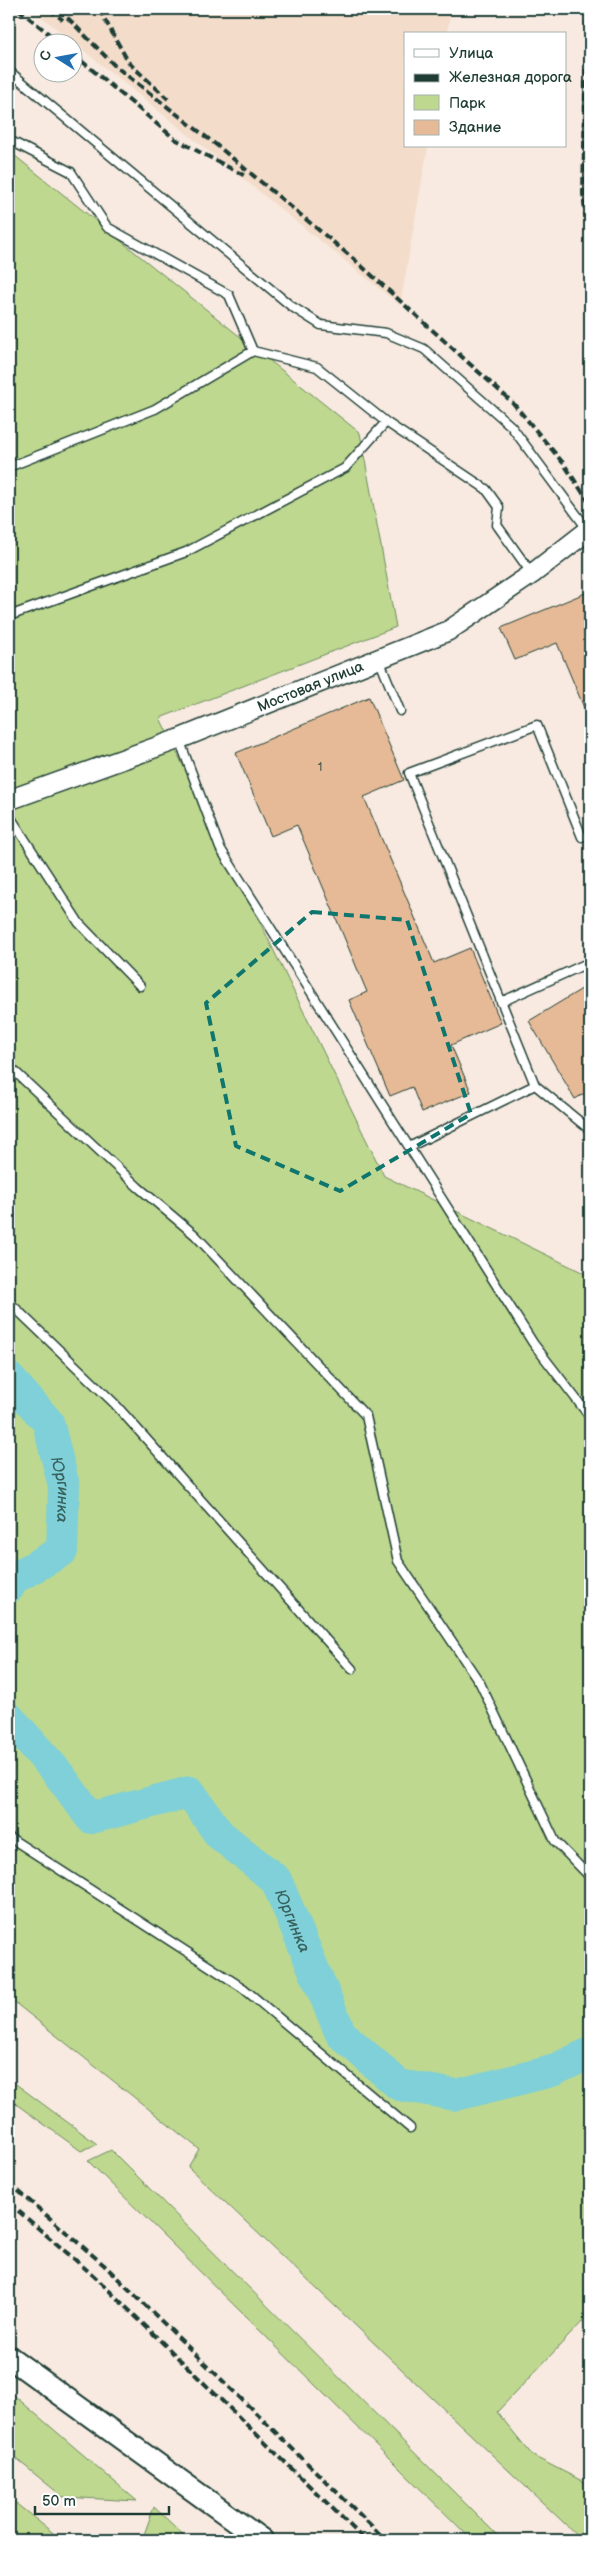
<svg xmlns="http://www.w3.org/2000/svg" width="599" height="2549" font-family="'Balsamiq Sans',sans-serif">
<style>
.built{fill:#f3dcca}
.green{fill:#bed88f;stroke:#6e8a62}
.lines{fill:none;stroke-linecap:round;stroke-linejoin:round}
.river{stroke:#7fd0d8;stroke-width:32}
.building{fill:#e6ba96;stroke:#1f3d34}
.service-casing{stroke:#1f3d34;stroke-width:11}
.tertiary-casing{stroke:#1f3d34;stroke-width:22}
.secondary-casing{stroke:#1f3d34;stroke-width:25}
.service{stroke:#fff;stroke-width:8}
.tertiary{stroke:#fff;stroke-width:19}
.secondary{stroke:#fff;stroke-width:21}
.rail{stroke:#1f3d34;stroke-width:4;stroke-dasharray:8 4;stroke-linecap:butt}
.marked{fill:none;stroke:#0f766e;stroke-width:4;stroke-dasharray:10 6;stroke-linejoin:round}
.labels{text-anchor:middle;stroke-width:4;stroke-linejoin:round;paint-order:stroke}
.number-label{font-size:12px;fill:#515c4c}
.street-label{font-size:15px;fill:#1f3d34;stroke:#fff}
.water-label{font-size:16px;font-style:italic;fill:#37625d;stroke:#fff}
</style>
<rect width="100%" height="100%" fill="#f8eae0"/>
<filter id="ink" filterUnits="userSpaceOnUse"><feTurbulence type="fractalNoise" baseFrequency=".02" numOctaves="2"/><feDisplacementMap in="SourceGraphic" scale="10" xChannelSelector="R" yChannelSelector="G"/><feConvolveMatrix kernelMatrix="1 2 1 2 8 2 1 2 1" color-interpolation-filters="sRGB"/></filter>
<g filter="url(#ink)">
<!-- built -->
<path class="built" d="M 32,9 L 451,9 L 447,34 L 405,34 L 405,146 L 428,146 L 400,305 Z"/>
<!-- green -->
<path class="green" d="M 9,151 L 360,433 L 396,627 L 160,718 L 384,1176 L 590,1276 L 590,2294 L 583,2321 L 497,2412 L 533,2456 L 590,2485 L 590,2540 L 582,2540 L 188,2167 L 199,2149 L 9,1998 Z
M 9,2079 L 97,2144 L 81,2151 L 9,2099 Z
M 111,2150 L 502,2540 L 472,2540 L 88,2161 Z
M 9,2391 L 137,2501 L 63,2497 L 9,2453 Z
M 9,2498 L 62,2540 L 9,2540 Z
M 154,2507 L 189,2540 L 142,2540 Z"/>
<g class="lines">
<!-- river -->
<g class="river">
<path id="s1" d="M 9,1378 L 48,1422 L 64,1486 L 62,1551 L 11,1580 L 9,1587"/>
<path id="s2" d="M 9,1718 L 57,1772 L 91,1818 L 190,1792 L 219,1834 L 276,1880 L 341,2034 L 399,2085 L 456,2095 L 552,2071 L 590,2053"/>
</g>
</g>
<!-- building -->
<path class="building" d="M 590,591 L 590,722 L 557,643 L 515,660 L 501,628 Z
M 369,697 L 404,780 L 364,797 L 434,963 L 470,948 L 501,1023 L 451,1045 L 471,1092 L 422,1112 L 412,1087 L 390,1096 L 349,1000 L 367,992 L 297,825 L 271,836 L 236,753 Z
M 590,984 L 590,1090 L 575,1099 L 529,1021 Z"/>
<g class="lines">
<!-- service casing -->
<g class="service-casing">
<path id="service" d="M 9,71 L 291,306 L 321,325 L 386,333 L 424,349 L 511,426 L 588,530
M 9,140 L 71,172 L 107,227 L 229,295 L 253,351 L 317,367 L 386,422 L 486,489 L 499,507 L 497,525 L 532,574
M 9,467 L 155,409 L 253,351
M 9,616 L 186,552 L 345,468 L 386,422
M 379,659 L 400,711
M 179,739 L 220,848 L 533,1343 L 590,1417
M 9,815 L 79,923 L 140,986
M 501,1002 L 590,962
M 9,1066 L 138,1187 L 195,1235 L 366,1416 L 398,1561 L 480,1683 L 555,1841 L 590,1877
M 535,1085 L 590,1130
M 409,1147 L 535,1085 L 409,773 L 537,725 L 582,837
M 9,1302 L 114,1403 L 352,1669
M 9,1837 L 243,1988 L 410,2128"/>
</g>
<!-- tertiary casing -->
<g class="tertiary-casing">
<g id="tertiary">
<path id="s3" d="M 9,800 L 179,739 L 448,631 L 532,574 L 590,529"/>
</g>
</g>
<!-- secondary casing -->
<g class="secondary-casing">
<path id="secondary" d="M 9,2357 L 262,2540"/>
</g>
<!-- service -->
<use href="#service" class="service"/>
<!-- tertiary -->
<use href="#tertiary" class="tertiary"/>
<!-- secondary -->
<use href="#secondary" class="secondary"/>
<!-- rail -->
<path class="rail" d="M 18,9 L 59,42
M 49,9 L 63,20
M 59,9 L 115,66 L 219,147 L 356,261 L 513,403 L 564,464 L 590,504
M 99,9 L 129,63 L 168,99
M 587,9 L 583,194 L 590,249
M 72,53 L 175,139 L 247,177
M 9,2183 L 104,2265 L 386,2540
M 9,2203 L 94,2276 L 365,2540"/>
</g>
</g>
<!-- marked area -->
<path class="marked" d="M 312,912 L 407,920 L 471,1114 L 340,1191 L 236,1146 L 206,1003 Z"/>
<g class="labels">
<!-- number labels -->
<g class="number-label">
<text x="320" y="771">1</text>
</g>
<!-- street labels -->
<g class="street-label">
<text dy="5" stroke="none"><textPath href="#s3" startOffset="322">Мостовая улица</textPath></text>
</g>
<!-- water labels -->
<g class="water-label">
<text dy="6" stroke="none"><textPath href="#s1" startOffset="128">Юргинка</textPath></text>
<text dy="6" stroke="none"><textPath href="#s2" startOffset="400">Юргинка</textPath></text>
</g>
</g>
<!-- margin -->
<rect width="599" height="2549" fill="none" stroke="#fff" stroke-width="30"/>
<rect x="15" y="15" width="569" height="2519" fill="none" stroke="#1f3d34" stroke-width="2" filter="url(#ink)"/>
<!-- legend -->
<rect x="404" y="32" width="162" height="115" fill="#ffffff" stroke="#a5b1ae"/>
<rect x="414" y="49" width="25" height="8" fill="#ffffff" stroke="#a5b1ae"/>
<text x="449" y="58" font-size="15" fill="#1f3d34">Улица</text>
<rect x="414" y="74" width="25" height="8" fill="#1f3d34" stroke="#a5b1ae"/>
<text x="449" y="82" font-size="15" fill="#1f3d34">Железная дорога</text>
<rect x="414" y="95" width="25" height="15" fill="#bed88f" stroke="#a5b1ae"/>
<text x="449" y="108" font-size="15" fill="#1f3d34">Парк</text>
<rect x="414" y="120" width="25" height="15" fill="#e6ba96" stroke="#a5b1ae"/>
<text x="449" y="132" font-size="15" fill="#1f3d34">Здание</text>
<!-- north arrow -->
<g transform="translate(58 58) rotate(281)"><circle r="24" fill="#ffffff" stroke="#a5b1ae"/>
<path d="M0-4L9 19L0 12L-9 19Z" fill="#1f6fb2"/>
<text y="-8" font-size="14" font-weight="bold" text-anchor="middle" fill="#1f3d34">С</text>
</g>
<!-- scale -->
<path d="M35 2506v8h134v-8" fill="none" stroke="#1f3d34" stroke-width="2.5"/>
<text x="42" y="2506" font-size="15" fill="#1f3d34" stroke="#ffffff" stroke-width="4" paint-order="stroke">50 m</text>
</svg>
